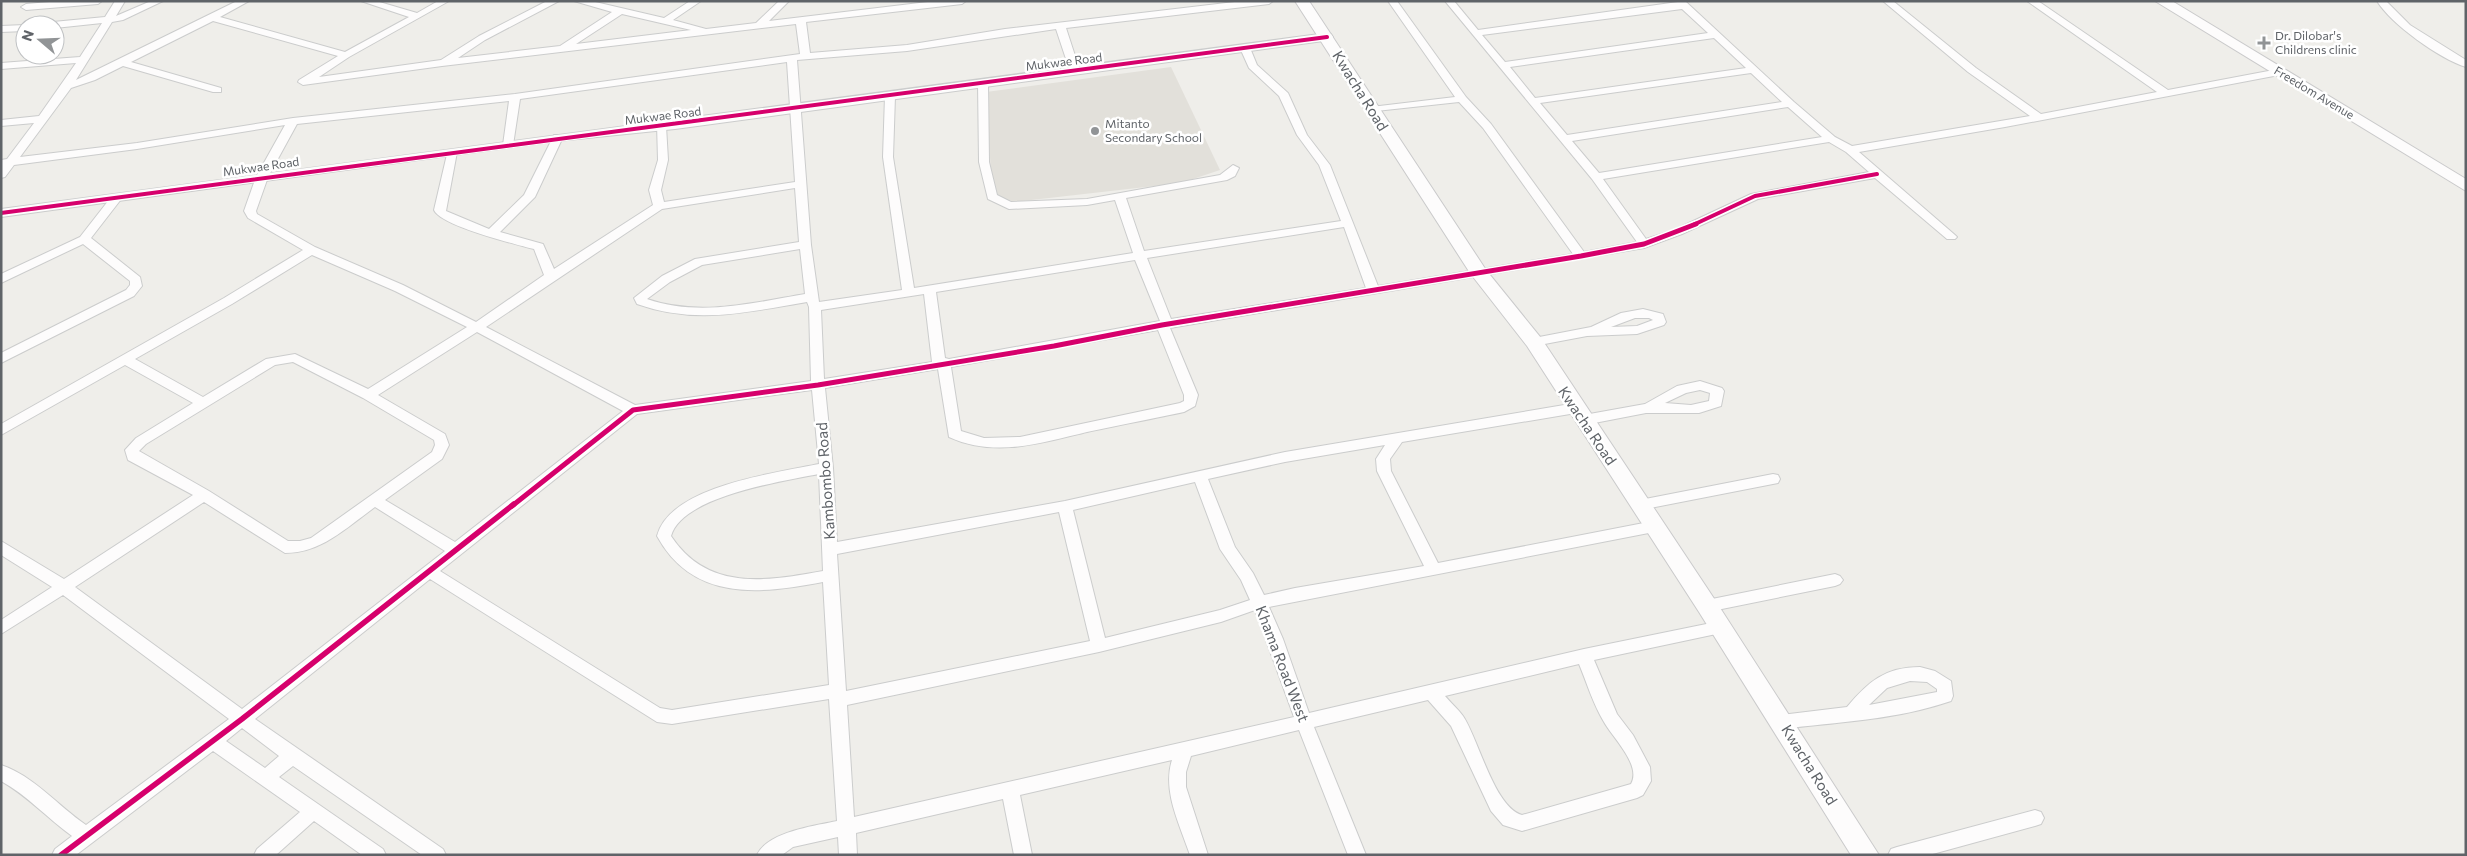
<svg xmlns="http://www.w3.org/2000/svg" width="2467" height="856" font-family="Commissioner,sans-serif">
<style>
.education{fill:#e2e0da}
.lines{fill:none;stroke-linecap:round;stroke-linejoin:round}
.minor-casing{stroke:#cbcccc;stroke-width:2}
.tertiary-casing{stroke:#cbcccc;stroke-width:2}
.secondary-casing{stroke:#cacacb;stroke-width:2}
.minor{fill:#fdfcfc;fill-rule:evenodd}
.tertiary{fill:#fdfcfc;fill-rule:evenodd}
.secondary{fill:#fdfcfc;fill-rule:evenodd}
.cycleway-far2-casing{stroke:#fff;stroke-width:6}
.cycleway-far1-casing{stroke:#fff;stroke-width:8}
.cycleway-casing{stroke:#fff;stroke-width:9}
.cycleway-far2{stroke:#d6006c;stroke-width:4}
.cycleway-far1{stroke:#d6006c;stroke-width:5}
.cycleway{stroke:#d6006c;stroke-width:5.5}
.poi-dot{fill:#919496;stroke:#fff;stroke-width:2}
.labels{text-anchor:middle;stroke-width:5;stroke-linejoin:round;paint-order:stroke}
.far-poi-label{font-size:12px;fill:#5f6368;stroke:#fff;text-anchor:start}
.far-street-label{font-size:12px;fill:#5f6368;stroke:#fff}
.street-label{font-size:15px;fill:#5f6368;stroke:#fff}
</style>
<rect width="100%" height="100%" fill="#efeeea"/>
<!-- education -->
<path class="education" d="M 1171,67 L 1220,170 L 1181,183 L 1014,202 L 999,196 L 992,189 L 986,92 Z"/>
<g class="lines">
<!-- minor casing -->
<g class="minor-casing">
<path id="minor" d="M 61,1 L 102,1 L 98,4 L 26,10 L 21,7 L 26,4 Z
M 115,1 L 125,1 L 116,16 L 151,1 L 163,1 L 123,20 L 112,22 L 76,80 L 237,1 L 249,1 L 220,17 L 345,52 L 409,17 L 361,1 L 376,1 L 417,13 L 438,1 L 449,1 L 349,57 L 319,77 L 441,60 L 479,36 L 547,1 L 559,1 L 485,40 L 458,58 L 560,46 L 612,12 L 574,1 L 591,1 L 664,18 L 690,1 L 701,1 L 673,20 L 706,29 L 756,23 L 779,1 L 789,1 L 769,21 L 936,1 L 966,1 L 962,4 L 806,22 L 810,53 L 907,45 L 1005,29 L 1243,1 L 1273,1 L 1269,4 L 1066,28 L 1080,71 L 1075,74 L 1070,71 L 1056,29 L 907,51 L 797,60 L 811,245 L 819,302 L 902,290 L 883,157 L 885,96 L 890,93 L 895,96 L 893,157 L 914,288 L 1133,253 L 1115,200 L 1087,205 L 1009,209 L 988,199 L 979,162 L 978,83 L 983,80 L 988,83 L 989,162 L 997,195 L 1011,202 L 1087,199 L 1220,175 L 1233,165 L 1239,168 L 1235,176 L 1227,180 L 1126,198 L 1144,251 L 1341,221 L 1319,165 L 1297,135 L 1279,96 L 1249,68 L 1240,48 L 1245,45 L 1250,48 L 1257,65 L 1288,93 L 1307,135 L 1330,165 L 1378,286 L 1573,254 L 1483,128 L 1459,102 L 1367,112 L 1367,108 L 1371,107 L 1455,97 L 1388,1 L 1397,1 L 1466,97 L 1491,124 L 1584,252 L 1637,242 L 1592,179 L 1445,1 L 1454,1 L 1478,30 L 1685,1 L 1794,102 L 1835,137 L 1852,146 L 2030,116 L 1968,72 L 1883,1 L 1893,1 L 1976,68 L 2041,114 L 2157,92 L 2027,1 L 2038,1 L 2168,90 L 2279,69 L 2284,72 L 2279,75 L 2005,127 L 1859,152 L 1955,235 L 1957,237 L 1955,239 L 1947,239 L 1875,178 L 1758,199 L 1682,234 L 1644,248 L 1170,328 L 1198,395 L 1195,406 L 1184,412 C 1152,419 1119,425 1087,432 C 1041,443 995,458 949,437 L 938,369 L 825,388 L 833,468 L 837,542 L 1065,501 L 1285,452 L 1576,403 L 1581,405 L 1583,408 L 1576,413 L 1402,442 L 1390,459 L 1391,471 L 1438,563 L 1654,521 L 1659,523 L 1661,527 L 1659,531 L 1269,607 L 1283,639 L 1309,713 L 1584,649 L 1721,621 L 1727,623 L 1729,627 L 1727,631 L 1721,633 L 1594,660 L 1617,714 L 1633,735 L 1650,767 L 1651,781 L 1643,795 L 1637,798 L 1522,831 L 1503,825 L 1491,811 L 1451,726 L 1428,700 L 1314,727 L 1366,855 L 1348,855 L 1299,730 L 1191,756 L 1186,772 L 1186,787 L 1208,855 L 1190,855 C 1180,825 1162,791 1172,760 L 1020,795 L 1032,855 L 1014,855 L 1003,799 L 856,833 L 857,855 L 839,855 L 838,837 L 793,847 L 782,855 L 757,855 C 767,832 814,826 837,821 L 829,699 L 672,724 L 657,722 L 430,579 L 255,719 L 443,849 L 446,855 L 422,855 L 293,766 L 279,777 L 383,849 L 386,855 L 362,855 L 314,821 L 276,855 L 254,855 L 257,849 L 300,812 L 213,751 L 76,855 L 52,855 L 55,849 L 72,836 C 48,819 27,795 1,781 L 1,765 C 34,776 58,806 86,825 L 229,719 L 63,595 L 1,634 L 1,620 L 52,587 L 1,555 L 1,541 L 64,579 L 193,495 L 128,460 L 125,450 L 136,438 L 193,403 L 125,365 L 1,435 L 1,424 L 224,298 L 303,250 L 248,218 L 244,211 L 256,177 L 285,125 L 137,149 L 14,165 L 5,177 L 1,178 L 1,160 L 7,159 L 34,123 L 1,126 L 1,120 L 39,116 L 76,63 L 1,69 L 1,63 L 80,57 L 102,23 L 55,28 L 55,25 L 48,25 L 53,22 L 105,17 ZM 1682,9 L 1708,33 L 1505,62 L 1482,35 ZM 622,14 L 691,30 L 576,44 ZM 213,21 L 338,56 L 299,80 L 298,82 L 303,85 L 442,66 L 796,24 L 800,54 L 515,94 L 293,118 L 137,143 L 20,157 L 71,88 L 95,80 L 123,66 L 213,92 L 221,92 L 221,88 L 131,62 ZM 1714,38 L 1746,68 L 1535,98 L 1510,67 ZM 787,62 L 795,182 L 664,202 L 661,190 L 668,160 L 666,126 L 665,124 L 657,124 L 658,160 L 649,190 L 653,205 L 554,269 L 543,244 L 500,232 L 535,197 L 563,137 L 562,135 L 554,135 L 524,195 L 489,229 L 446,211 L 457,152 L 456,150 L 448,150 L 434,210 C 441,226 515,244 534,249 L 544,275 L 476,322 L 403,285 L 315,247 L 257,214 L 256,211 L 268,177 L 297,124 L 509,101 L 503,145 L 508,148 L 513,145 L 520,99 ZM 1751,73 L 1782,102 L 1567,135 L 1540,103 ZM 1788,107 L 1822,137 L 1599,173 L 1572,141 ZM 1829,142 L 1846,152 L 1869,172 L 1751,194 L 1674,230 L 1646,239 L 1603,179 ZM 795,188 L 799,242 L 695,259 L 662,276 L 634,298 L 637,304 C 696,325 747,312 807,302 L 809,307 L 811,381 L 635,405 L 486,327 L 662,209 ZM 1344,227 L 1366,288 L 1171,319 L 1147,258 ZM 800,249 L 805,294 C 752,303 699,317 647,299 L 670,282 L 702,265 ZM 312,255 L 395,291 L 467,327 L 368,389 L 295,354 L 266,359 L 203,397 L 135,359 L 232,304 ZM 1135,260 L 1160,321 L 949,359 L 945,358 L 936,292 ZM 924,294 L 932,362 L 824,379 L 821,310 ZM 1158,330 L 1184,395 L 1184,401 L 1180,403 L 1020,437 L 984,438 L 961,431 L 951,367 ZM 477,332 L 623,411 L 455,542 L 385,500 L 442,459 L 449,445 L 445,434 L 378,395 ZM 293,362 L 363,398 L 434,440 L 435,445 L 432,452 L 311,538 L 300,541 L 288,541 L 209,491 L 139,451 L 146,444 L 275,365 ZM 812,390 L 819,464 C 775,473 670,486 657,536 C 693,602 760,594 823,582 L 829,685 L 672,710 L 660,708 L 440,571 L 637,414 ZM 1385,445 L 1376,459 L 1377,471 L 1424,566 L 1295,588 L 1264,595 L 1253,573 L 1235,547 L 1208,479 L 1285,462 ZM 819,474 L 823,571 C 767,581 708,592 671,536 C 682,496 784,481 819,474 ZM 1195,482 L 1220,549 L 1241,580 L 1250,600 L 1220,610 L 1105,638 L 1073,510 ZM 204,502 L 285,553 C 321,553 346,528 375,507 L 445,551 L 242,709 L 75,587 ZM 1059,512 L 1090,641 L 846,691 L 837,554 ZM 1255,610 L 1294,717 L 854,817 L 847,705 L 1099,652 L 1221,622 ZM 1579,664 C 1587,683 1593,704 1604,722 C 1612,737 1642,765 1631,784 L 1522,815 C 1494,807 1479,740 1463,716 C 1458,709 1450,702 1445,696 ZM 242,728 L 279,756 L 265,768 L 226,741 Z
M 2377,1 L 2386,1 L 2410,25 L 2466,60 L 2466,67 C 2440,59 2391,24 2377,1 Z
M 25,25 L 25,31 L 1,32 L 1,26 Z
M 116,195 L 122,198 L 91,238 L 140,277 L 142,286 L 134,296 L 1,363 L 1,353 L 126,290 L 130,285 L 130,281 L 83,244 L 1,283 L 1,274 L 80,237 L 112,196 Z
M 1643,309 L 1663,314 L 1666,322 L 1664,325 L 1637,334 L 1587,336 L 1534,346 L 1528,342 L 1534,338 L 1591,327 L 1621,313 ZM 1635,318 L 1649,318 L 1653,320 L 1637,326 L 1611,327 Z
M 1700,381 L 1722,388 L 1724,391 L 1721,406 L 1699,413 L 1646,413 L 1584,425 L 1577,420 L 1584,415 L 1645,404 L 1677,386 ZM 1700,390 L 1710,393 L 1709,401 L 1691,405 L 1665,403 L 1686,393 Z
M 1773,474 L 1778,475 L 1780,479 L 1778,483 L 1640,510 L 1635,509 L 1633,505 L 1635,501 L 1640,500 Z
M 1835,574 L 1840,576 L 1843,580 L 1840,584 L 1835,586 L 1707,612 L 1701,610 L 1699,606 L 1701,602 L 1707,600 Z
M 1920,667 L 1935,671 L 1951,681 L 1953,696 L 1951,701 C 1896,720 1838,722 1781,729 L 1775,727 L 1773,722 L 1775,717 L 1781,715 L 1847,707 C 1868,682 1885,667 1920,667 ZM 1910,681 L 1927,682 L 1937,689 L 1937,692 L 1869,705 L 1887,688 Z
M 2035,810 L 2041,812 L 2044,818 L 2041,824 L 2035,826 L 1929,855 L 1888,855 L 1891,849 L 1897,847 Z"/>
</g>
<!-- tertiary casing -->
<g class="tertiary-casing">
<path id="tertiary" d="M 1327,33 L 1331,34 L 1333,37 L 1331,40 L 675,129 L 558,141 L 1,217 L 1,209 C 443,149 885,93 1327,33 Z"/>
</g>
<!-- secondary casing -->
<g class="secondary-casing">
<path id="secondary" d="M 1295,1 L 1309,1 L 1486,270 L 1541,338 L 1715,600 L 1879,855 L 1851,855 L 1699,612 L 1527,346 L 1470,273 Z
M 2155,1 L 2172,1 L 2466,179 L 2466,191 Z"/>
</g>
<!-- minor -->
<use href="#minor" class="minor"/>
<!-- tertiary -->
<use href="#tertiary" class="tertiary"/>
<!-- secondary -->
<use href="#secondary" class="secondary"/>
<!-- cycleway-far2 casing -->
<g class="cycleway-far2-casing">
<path id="cycleway-far2" d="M 1,213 C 443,153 885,97 1327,37
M 1693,225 L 1755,196 L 1877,174"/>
</g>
<!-- cycleway-far1 casing -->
<g class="cycleway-far1-casing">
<path id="cycleway-far1" d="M 512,506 L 633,410 L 818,385 L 1054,346 L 1162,325 L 1581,256 L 1644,244 L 1696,224"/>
</g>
<!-- cycleway casing -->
<g class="cycleway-casing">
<path id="cycleway" d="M 61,855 L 242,719 L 514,504"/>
</g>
<!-- cycleway-far2 -->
<use href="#cycleway-far2" class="cycleway-far2"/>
<!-- cycleway-far1 -->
<use href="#cycleway-far1" class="cycleway-far1"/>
<!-- cycleway -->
<use href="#cycleway" class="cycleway"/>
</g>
<!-- markers -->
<g class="poi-dot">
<path d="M2261.5 35.5h5v5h5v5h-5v5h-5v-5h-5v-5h5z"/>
<circle cx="1095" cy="131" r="5"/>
</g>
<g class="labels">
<!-- far-poi labels -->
<g class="far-poi-label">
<text x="2275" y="40">Dr. Dilobar's<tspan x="2275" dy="14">Childrens clinic</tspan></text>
<text x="1105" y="128">Mitanto<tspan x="1105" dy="14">Secondary School</tspan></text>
</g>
<!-- far-street labels -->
<g class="far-street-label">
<text transform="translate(1064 62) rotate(-7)" y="4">Mukwae Road</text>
<text transform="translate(2314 93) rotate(31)" y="4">Freedom Avenue</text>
<text transform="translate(663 116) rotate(-7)" y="4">Mukwae Road</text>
<text transform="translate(261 167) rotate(-8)" y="4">Mukwae Road</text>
</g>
<!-- street labels -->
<g class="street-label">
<text transform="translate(1360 91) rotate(58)" y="5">Kwacha Road</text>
<text transform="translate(1587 426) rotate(56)" y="5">Kwacha Road</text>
<text transform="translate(826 481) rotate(-94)" y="5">Kambombo Road</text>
<text transform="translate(1282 664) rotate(69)" y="5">Khama Road West</text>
<text transform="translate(1809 765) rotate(58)" y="5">Kwacha Road</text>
</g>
</g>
<!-- border -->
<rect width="2467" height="856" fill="none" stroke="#5f6368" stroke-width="5"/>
<!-- north arrow -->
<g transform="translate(40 40) rotate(289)"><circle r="24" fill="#ffffff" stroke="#bfc1c3"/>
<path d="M0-4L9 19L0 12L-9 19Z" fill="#919496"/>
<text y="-8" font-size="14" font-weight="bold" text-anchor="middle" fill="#5f6368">N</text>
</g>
</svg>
